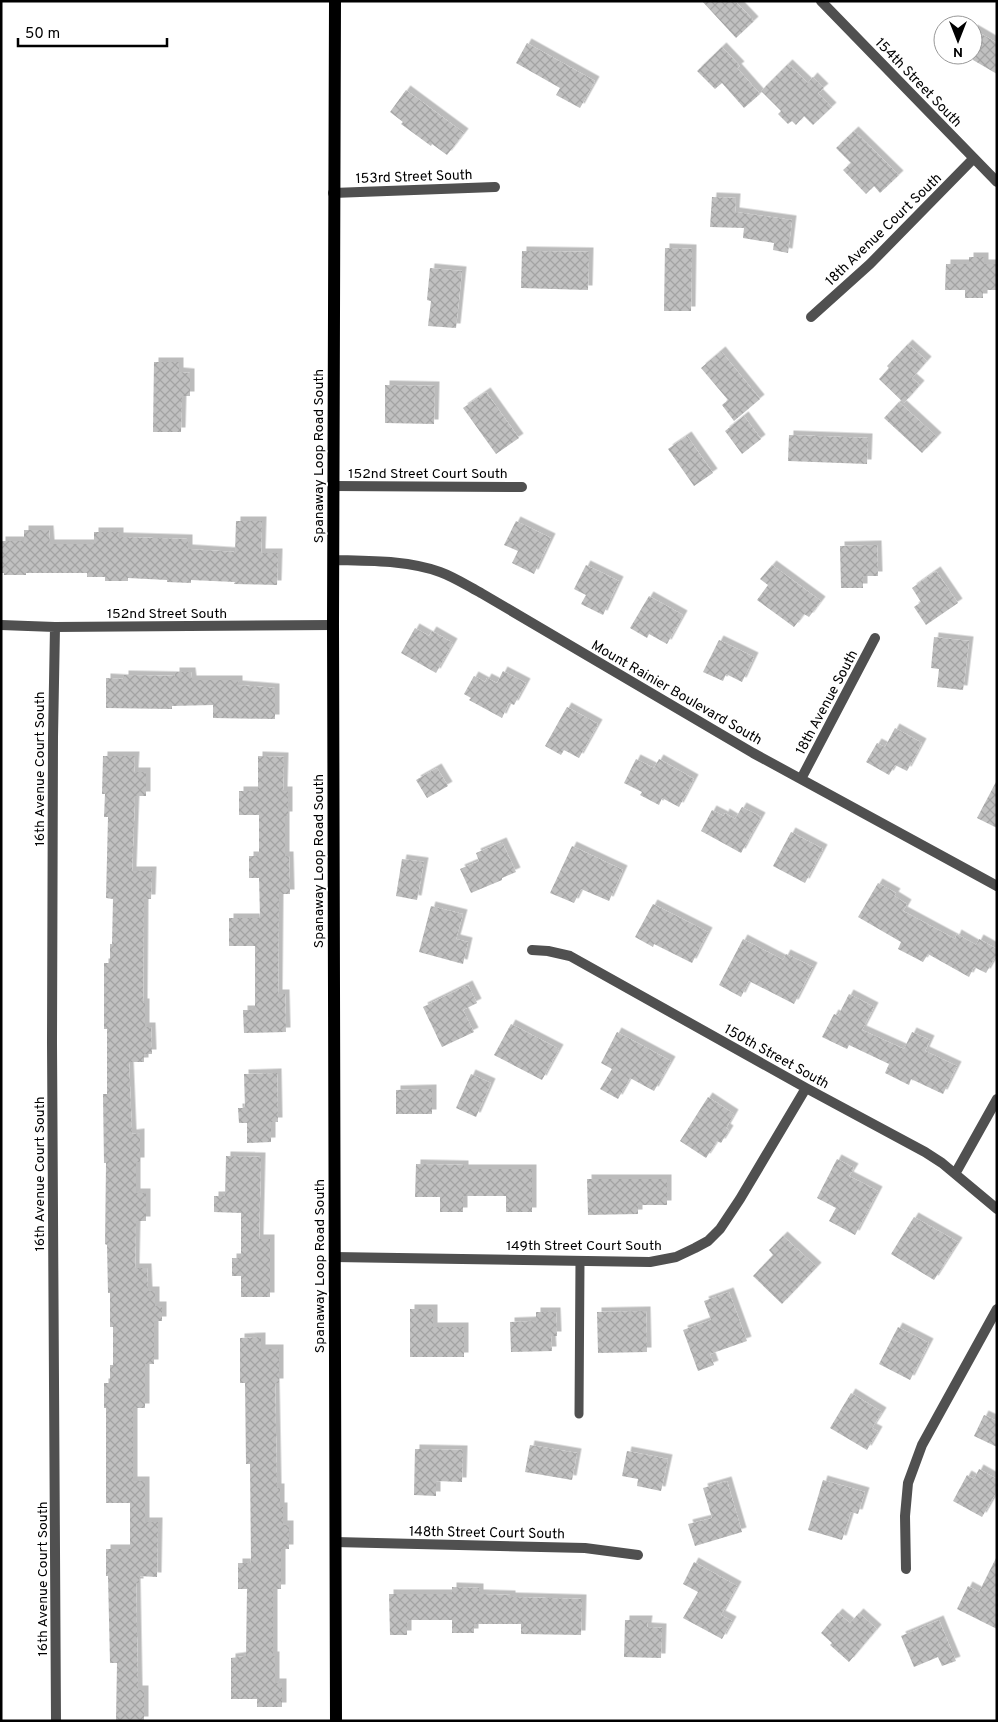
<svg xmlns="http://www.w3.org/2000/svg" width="998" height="1722" font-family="Overpass,sans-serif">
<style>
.building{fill:url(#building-cross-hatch);filter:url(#shadow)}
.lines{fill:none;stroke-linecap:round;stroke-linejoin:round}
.lane{stroke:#505050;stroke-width:9}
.street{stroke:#505050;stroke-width:10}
.primary{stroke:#000;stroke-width:12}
.labels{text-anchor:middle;stroke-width:4;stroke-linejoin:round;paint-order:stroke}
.street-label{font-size:14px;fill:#000;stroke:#fff}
</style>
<defs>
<pattern id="building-cross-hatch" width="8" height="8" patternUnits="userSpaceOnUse" patternTransform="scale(1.25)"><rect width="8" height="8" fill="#c0c0c0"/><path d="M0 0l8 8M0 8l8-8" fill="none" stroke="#a3a3a3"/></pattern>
<filter id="shadow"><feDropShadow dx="4.5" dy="-4.5" stdDeviation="0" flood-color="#0004"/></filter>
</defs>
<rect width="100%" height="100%" fill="#fff"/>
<!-- building -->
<path class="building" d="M 702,1 L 735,1 L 754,21 L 736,38 Z
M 973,29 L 997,43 L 997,74 L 973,60 Z
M 527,43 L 595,81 L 580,108 L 556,95 L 560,88 L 516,63 Z
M 722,47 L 740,66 L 737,68 L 760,94 L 744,108 L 722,83 L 715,89 L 697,71 Z
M 788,64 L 808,83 L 813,77 L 824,88 L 818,93 L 832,107 L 813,125 L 804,116 L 796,125 L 792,121 L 788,124 L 778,114 L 781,111 L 761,91 Z
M 406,90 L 464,133 L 447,155 L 432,144 L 431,146 L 401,124 L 403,122 L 390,112 Z
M 854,131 L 899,175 L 880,193 L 874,186 L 866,194 L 843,170 L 851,163 L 836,148 Z
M 712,197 L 736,198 L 735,212 L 792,220 L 788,253 L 773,250 L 774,243 L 743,238 L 744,228 L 710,227 Z
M 665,248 L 692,249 L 691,311 L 664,311 Z
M 522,251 L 589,252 L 588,290 L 521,288 Z
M 969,257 L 984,257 L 984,264 L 997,264 L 997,290 L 983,290 L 983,298 L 965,298 L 965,290 L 945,290 L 946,264 L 969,264 Z
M 430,268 L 462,271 L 456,328 L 428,326 L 431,301 L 427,300 Z
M 908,344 L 927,361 L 912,378 L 920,385 L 904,403 L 879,379 L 889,368 L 887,366 Z
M 721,351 L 760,399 L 734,421 L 722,405 L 728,400 L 701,368 Z
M 154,362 L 179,362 L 179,372 L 190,373 L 190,396 L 182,396 L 181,432 L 153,432 Z
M 385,385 L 435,386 L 434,424 L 385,423 Z
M 486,392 L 519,438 L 496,454 L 463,408 Z
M 899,402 L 937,437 L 922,453 L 884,418 Z
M 744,416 L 761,439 L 742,454 L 725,431 Z
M 789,435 L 868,438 L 867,464 L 788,461 Z
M 687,436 L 713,473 L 694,486 L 668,449 Z
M 236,521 L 262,521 L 261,553 L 278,553 L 277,585 L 234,584 L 235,582 L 191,580 L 191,583 L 167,582 L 167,580 L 128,578 L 128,581 L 105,581 L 105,577 L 87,577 L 87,573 L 26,573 L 26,575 L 4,575 L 4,573 L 1,573 L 1,541 L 24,541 L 24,530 L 49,530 L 50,544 L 94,544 L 94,532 L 119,532 L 119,537 L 188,539 L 188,549 L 235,552 Z
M 516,521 L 551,538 L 534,574 L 512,563 L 518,551 L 504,545 Z
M 877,545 L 878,576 L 863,576 L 863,588 L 841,588 L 840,546 Z
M 586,565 L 619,581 L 603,615 L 581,604 L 586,595 L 574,589 Z
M 772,565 L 821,601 L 809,617 L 804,614 L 794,627 L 757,600 L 768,585 L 760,579 Z
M 936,571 L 958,603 L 926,625 L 914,607 L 921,602 L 912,588 Z
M 649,596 L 683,615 L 667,644 L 649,634 L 647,638 L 630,628 Z
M 415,628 L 429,636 L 432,631 L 453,643 L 436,673 L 401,653 Z
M 934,637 L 969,641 L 963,690 L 937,687 L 939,669 L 931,668 Z
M 719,640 L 754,657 L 742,682 L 726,674 L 723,681 L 703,672 Z
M 503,671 L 526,683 L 514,705 L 509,703 L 502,718 L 469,700 L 471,698 L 464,694 L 474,676 L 485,682 L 487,678 L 497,683 Z
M 175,672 L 191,672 L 192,680 L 238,680 L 238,685 L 275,688 L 275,719 L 213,718 L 213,705 L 172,706 L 172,709 L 106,708 L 106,678 L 124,679 L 124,675 L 175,676 Z
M 567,707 L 598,724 L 579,758 L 564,750 L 561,755 L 545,746 Z
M 895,728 L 922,743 L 907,771 L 895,765 L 889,775 L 866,762 L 877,743 L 885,747 Z
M 103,756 L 135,756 L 134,772 L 146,772 L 146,796 L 135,796 L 132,871 L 152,871 L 151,899 L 144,899 L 143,1003 L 145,1003 L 145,1027 L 151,1027 L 152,1054 L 144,1054 L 144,1062 L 129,1062 L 132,1134 L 140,1133 L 140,1162 L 136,1162 L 136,1193 L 146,1193 L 146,1221 L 136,1221 L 135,1268 L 147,1268 L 148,1291 L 155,1291 L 155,1306 L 162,1306 L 162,1321 L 154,1321 L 154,1364 L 145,1364 L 145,1408 L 133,1408 L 133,1481 L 145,1481 L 145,1522 L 158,1522 L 157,1577 L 139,1576 L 139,1583 L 136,1583 L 138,1690 L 144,1690 L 144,1721 L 116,1721 L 117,1663 L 110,1663 L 108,1576 L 106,1576 L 106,1549 L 130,1549 L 130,1503 L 106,1503 L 106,1408 L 104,1408 L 104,1383 L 110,1383 L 110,1365 L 113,1365 L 113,1327 L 110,1327 L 110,1293 L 108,1293 L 107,1245 L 105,1244 L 106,1163 L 104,1163 L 103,1094 L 107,1094 L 107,1029 L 104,1029 L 104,963 L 110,963 L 110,944 L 112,944 L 113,899 L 106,898 L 108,817 L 104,817 L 105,794 L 102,794 Z
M 258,756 L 284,757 L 283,791 L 288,791 L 288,816 L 285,816 L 285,856 L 289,856 L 290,894 L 279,894 L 278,994 L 285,994 L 286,1032 L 244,1033 L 243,1010 L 255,1010 L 255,946 L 229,946 L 229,918 L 260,918 L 259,878 L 249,878 L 249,856 L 259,856 L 259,815 L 239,815 L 239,791 L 258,791 Z
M 636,759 L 654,768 L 659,759 L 694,779 L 679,807 L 662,798 L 659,805 L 640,795 L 642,792 L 624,783 Z
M 437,768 L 448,786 L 427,798 L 416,780 Z
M 997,780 L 997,828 L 977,818 Z
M 742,807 L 761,817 L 741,853 L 701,831 L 712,810 L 724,816 L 725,813 L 735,819 Z
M 791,832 L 823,849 L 805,883 L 773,866 Z
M 502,842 L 516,872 L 502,878 L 502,880 L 471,893 L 460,869 L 479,861 L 476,853 Z
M 572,846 L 623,870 L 609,901 L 581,889 L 574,903 L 550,893 Z
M 402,859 L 424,862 L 417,900 L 396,896 Z
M 878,883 L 896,893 L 894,896 L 907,904 L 903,911 L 955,939 L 957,934 L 976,945 L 979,939 L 997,949 L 997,954 L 986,973 L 974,967 L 969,977 L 928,954 L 923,962 L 898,949 L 901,942 L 858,917 Z
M 653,904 L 708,932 L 692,963 L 654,944 L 653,947 L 635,937 Z
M 431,906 L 463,914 L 456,939 L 468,942 L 463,964 L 419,952 Z
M 743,939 L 783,960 L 786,954 L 813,967 L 794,1004 L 749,981 L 741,997 L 719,985 Z
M 468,985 L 477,1003 L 463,1010 L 474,1032 L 442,1047 L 423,1007 Z
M 849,994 L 874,1007 L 862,1030 L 904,1049 L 912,1032 L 930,1040 L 925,1051 L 957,1066 L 943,1094 L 911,1079 L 909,1085 L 885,1073 L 889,1064 L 849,1045 L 847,1049 L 822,1037 L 834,1014 L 838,1016 Z
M 511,1024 L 559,1049 L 542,1080 L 494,1055 Z
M 617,1032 L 671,1061 L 654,1091 L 630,1078 L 618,1099 L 600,1089 L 612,1069 L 601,1063 Z
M 277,1073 L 278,1122 L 271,1122 L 271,1142 L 247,1143 L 247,1123 L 239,1123 L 238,1108 L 245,1108 L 244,1074 Z
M 471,1074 L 491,1083 L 476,1117 L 456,1108 Z
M 432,1089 L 432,1114 L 396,1114 L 396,1090 Z
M 708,1097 L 734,1114 L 726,1128 L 729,1130 L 721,1143 L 717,1141 L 706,1158 L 680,1141 Z
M 226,1156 L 261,1157 L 259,1239 L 270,1239 L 270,1297 L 241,1297 L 241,1276 L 232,1276 L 232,1258 L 241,1258 L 241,1213 L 214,1212 L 214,1196 L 225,1196 Z
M 837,1159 L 854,1168 L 849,1176 L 878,1191 L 855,1235 L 829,1221 L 836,1208 L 817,1198 Z
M 416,1164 L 464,1165 L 464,1169 L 532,1169 L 532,1212 L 506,1212 L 506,1196 L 463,1196 L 463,1212 L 440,1212 L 440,1197 L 415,1197 Z
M 587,1179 L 667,1179 L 667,1205 L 638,1205 L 638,1214 L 588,1215 Z
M 914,1217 L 958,1242 L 934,1280 L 891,1254 Z
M 783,1236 L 817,1267 L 782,1304 L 753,1276 L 773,1255 L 769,1250 Z
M 729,1292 L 747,1341 L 710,1354 L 714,1365 L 698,1371 L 683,1330 L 711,1320 L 704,1301 Z
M 410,1309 L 433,1309 L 433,1327 L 464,1327 L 464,1357 L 410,1357 Z
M 646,1311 L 647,1352 L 598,1353 L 597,1312 Z
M 536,1312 L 556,1312 L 557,1336 L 551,1336 L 552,1351 L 511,1352 L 510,1322 L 536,1321 Z
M 898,1327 L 929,1343 L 910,1380 L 879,1364 Z
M 261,1337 L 261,1349 L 279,1349 L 279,1383 L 275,1383 L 277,1488 L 280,1488 L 280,1507 L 283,1507 L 283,1525 L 289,1525 L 289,1549 L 281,1549 L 281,1589 L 273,1589 L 273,1656 L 275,1656 L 275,1683 L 282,1683 L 282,1707 L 257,1707 L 257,1699 L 231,1699 L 231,1658 L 246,1656 L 247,1589 L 238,1589 L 238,1563 L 251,1563 L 250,1464 L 246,1464 L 245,1383 L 240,1383 L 240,1338 Z
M 851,1393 L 882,1412 L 872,1428 L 878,1431 L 867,1450 L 830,1428 Z
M 984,1415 L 997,1421 L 997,1447 L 974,1436 Z
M 530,1445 L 577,1453 L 572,1480 L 525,1472 Z
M 415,1449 L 463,1450 L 462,1482 L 436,1481 L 436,1496 L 414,1495 Z
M 627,1451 L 668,1459 L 661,1491 L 637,1486 L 638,1479 L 622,1476 Z
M 979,1469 L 997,1479 L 997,1491 L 982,1517 L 953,1501 L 967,1475 L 974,1479 Z
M 823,1480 L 865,1492 L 858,1514 L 851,1512 L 842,1540 L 808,1530 Z
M 727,1481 L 742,1532 L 695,1546 L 688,1524 L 712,1518 L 703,1488 Z
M 997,1556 L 997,1629 L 957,1609 L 968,1586 L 979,1592 Z
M 694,1562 L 737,1586 L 721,1615 L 732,1621 L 722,1639 L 683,1618 L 698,1592 L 683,1584 Z
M 452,1587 L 479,1588 L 479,1594 L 511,1595 L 511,1597 L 582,1599 L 581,1635 L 521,1634 L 521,1624 L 474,1624 L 474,1633 L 452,1633 L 452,1620 L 407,1620 L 407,1635 L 390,1635 L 389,1594 L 452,1594 Z
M 838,1613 L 850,1623 L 859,1613 L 877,1629 L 849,1662 L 830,1645 L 832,1643 L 821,1633 Z
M 625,1620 L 648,1620 L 647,1627 L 662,1628 L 661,1658 L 624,1657 Z
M 939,1620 L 956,1661 L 942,1666 L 938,1657 L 914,1667 L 901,1636 Z"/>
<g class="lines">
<!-- lane -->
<path class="lane" d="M 579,1414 L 580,1261"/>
<!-- street -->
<path class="street" d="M 821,1 L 997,182
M 333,193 L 495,187
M 811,317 L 870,264 L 973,159
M 333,486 L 522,487
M 333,560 C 368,561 407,560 440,572 C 454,577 468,586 481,593 L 753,753 L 997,886
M 1,625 L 55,627 L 333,625
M 55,627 L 53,737 L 52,1043 L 56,1721
M 801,779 L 875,638
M 532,950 L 548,951 L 570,956 L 806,1088 L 925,1152 L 942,1163 L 997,1209
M 955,1174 L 997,1099
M 334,1257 L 650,1262 L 676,1257 L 695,1248 L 708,1241 L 720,1229 L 740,1199 L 806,1088
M 335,1542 L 585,1548 L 638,1555
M 906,1569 L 905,1516 L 908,1483 L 922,1445 L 997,1309"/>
<!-- primary -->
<path class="primary" d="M 335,1 L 333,625 L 336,1721"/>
</g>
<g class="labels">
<!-- street labels -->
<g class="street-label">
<text transform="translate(919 82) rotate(46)" y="5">154th Street South</text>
<text transform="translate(414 176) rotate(-2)" y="5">153rd Street South</text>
<text transform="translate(883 229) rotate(-44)" y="5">18th Avenue Court South</text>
<text transform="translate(318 456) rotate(-90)" y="5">Spanaway Loop Road South</text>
<text x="428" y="478">152nd Street Court South</text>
<text x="167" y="618">152nd Street South</text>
<text transform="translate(677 692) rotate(30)" y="5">Mount Rainier Boulevard South</text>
<text transform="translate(826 702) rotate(-62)" y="5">18th Avenue South</text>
<text transform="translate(39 769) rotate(-90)" y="5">16th Avenue Court South</text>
<text transform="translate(318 861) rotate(-90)" y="5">Spanaway Loop Road South</text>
<text transform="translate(777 1056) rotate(29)" y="5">150th Street South</text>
<text transform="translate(39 1174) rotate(-90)" y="5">16th Avenue Court South</text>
<text x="584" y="1250">149th Street Court South</text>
<text transform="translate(319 1266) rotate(-90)" y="5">Spanaway Loop Road South</text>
<text transform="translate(487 1532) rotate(1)" y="5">148th Street Court South</text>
<text transform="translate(42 1579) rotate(-90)" y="5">16th Avenue Court South</text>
</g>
</g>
<!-- border -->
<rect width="998" height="1722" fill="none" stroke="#000000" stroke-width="5"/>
<!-- north arrow -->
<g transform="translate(958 40) rotate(180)"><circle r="24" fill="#ffffff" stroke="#999999"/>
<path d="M0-4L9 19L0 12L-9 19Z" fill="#000000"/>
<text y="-8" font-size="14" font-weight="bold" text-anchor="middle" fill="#000000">N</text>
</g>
<!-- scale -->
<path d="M18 38v8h149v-8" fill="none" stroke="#000000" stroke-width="2.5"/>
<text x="25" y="38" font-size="15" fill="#000000" stroke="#ffffff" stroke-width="4" paint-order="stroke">50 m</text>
</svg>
